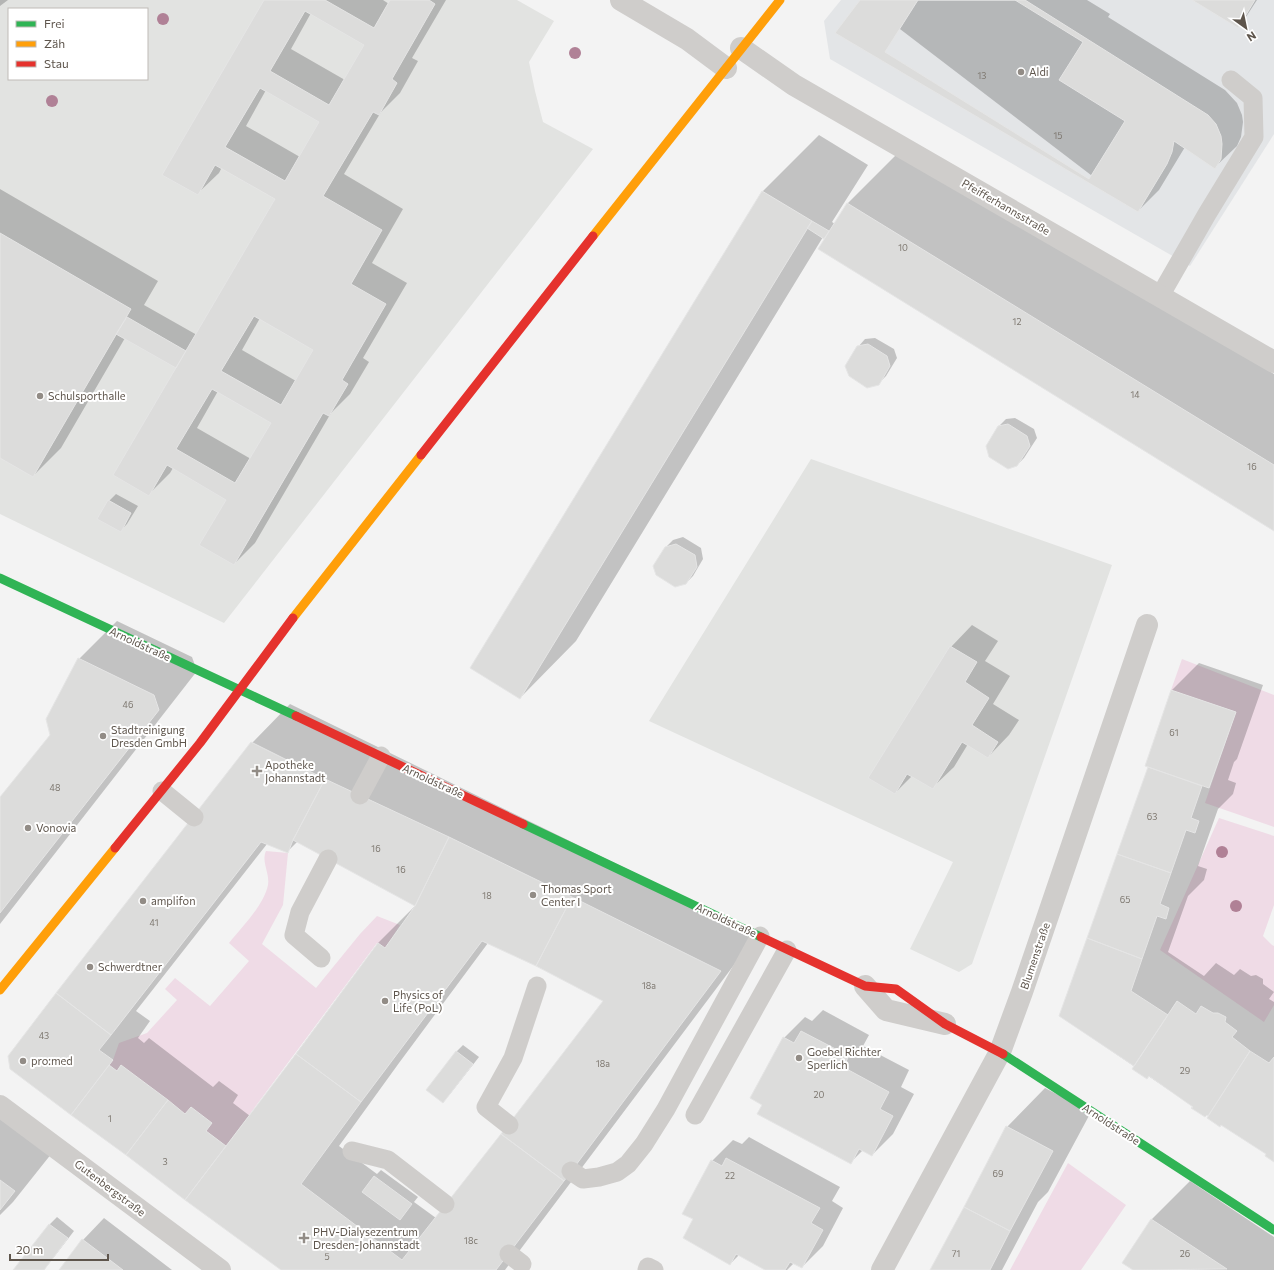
<svg xmlns="http://www.w3.org/2000/svg" width="1274" height="1270" font-family="Commissioner,sans-serif">
<style>
.commercial{fill:#e3e5e7}
.education{fill:#e2e3e1;fill-rule:evenodd}
.green{fill:#efdbe6}
.shadow{fill:#0003;fill-rule:evenodd}
.building{fill:#dcdcdb;stroke:#e5e5e5;fill-rule:evenodd}
.lines{fill:none;stroke-linecap:round;stroke-linejoin:round}
.lane{stroke:#cfcdcb;stroke-width:19}
.street{stroke:#cfcdcb;stroke-width:22}
.fast{stroke:#30b455;stroke-width:9}
.slow{stroke:#ff9f0a;stroke-width:9}
.jam{stroke:#e5322d;stroke-width:9}
.tree{fill:#b08196}
.poi-dot{fill:#928c86;stroke:#fff;stroke-width:1.5}
.labels{text-anchor:middle;stroke-width:4;stroke-linejoin:round;paint-order:stroke}
.number-label{font-size:9px;fill:#7e7870}
.poi-label{font-size:11px;fill:#5e554c;stroke:#fff;text-anchor:start}
.street-label{font-size:11px;fill:#5e554c;stroke:#fff}
</style>
<rect width="100%" height="100%" fill="#f3f3f3"/>
<!-- commercial -->
<path class="commercial" d="M 841,0 L 1274,0 L 1274,134 L 1190,266 L 830,59 L 824,21 Z"/>
<!-- education -->
<path class="education" d="M 0,0 L 517,0 L 554,21 L 529,62 L 535,91 L 543,122 L 593,149 L 224,623 L 0,514 ZM 9,9 L 147,9 L 147,79 L 9,79 Z
M 811,459 L 1112,565 L 972,964 L 959,972 L 910,949 L 953,862 L 649,721 Z"/>
<!-- green -->
<path class="green" d="M 1182,659 L 1274,695 L 1274,827 L 1205,803 L 1236,712 L 1171,690 Z
M 1219,818 L 1274,836 L 1274,905 L 1263,936 L 1272,945 L 1274,946 L 1274,1005 L 1264,1022 L 1160,950 Z
M 266,851 L 288,853 L 283,905 L 262,944 L 316,988 L 360,934 L 377,916 L 400,925 L 385,948 L 377,943 L 226,1146 L 121,1065 L 117,1071 L 109,1065 L 113,1060 L 119,1043 L 147,1033 L 177,1000 L 165,989 L 175,978 L 210,1006 L 249,961 L 229,943 C 242,927 264,905 268,885 C 270,873 261,862 266,851 Z
M 1068,1163 L 1126,1205 L 1081,1270 L 1010,1270 Z"/>
<!-- shadow -->
<path class="shadow" d="M 0,0 L 8,0 L 0,6 Z
M 265,0 L 383,0 L 389,4 L 391,0 L 446,0 L 412,58 L 418,61 L 400,93 L 381,112 L 344,174 L 403,209 L 372,263 L 407,283 L 363,358 L 369,362 L 350,394 L 331,413 L 255,543 L 234,564 L 227,499 L 173,468 L 170,473 L 149,494 L 179,365 L 125,338 L 61,448 L 33,476 L 0,457 L 0,189 L 158,281 L 144,305 L 197,335 L 276,199 L 222,167 L 219,173 L 197,194 ZM 311,13 L 365,45 L 345,80 L 291,49 ZM 266,90 L 321,122 L 300,157 L 246,126 ZM 260,318 L 314,350 L 296,381 L 242,350 ZM 218,391 L 272,423 L 251,459 L 197,428 Z
M 862,0 L 1087,0 L 1110,14 L 1108,17 L 1225,90 L 1237,103 L 1242,115 L 1243,122 L 1241,137 L 1237,146 L 1215,167 L 1185,147 L 1159,190 L 1138,211 Z
M 1194,0 L 1257,0 L 1244,20 L 1238,27 Z
M 819,135 L 868,165 L 832,222 L 835,224 L 848,203 L 904,147 L 1274,374 L 1274,529 L 828,234 L 823,237 L 576,641 L 520,698 L 471,668 L 763,191 Z
M 875,338 L 894,349 L 897,358 L 886,376 L 878,384 L 858,347 L 865,339 Z
M 1015,418 L 1034,429 L 1037,438 L 1024,458 L 1017,465 L 999,426 L 1006,419 Z
M 116,494 L 138,506 L 127,524 L 120,531 L 99,518 L 109,501 Z
M 683,537 L 701,548 L 703,559 L 693,576 L 686,583 L 666,547 L 673,540 Z
M 117,621 L 192,657 L 197,671 L 0,924 L 0,799 L 51,736 L 79,659 Z
M 972,625 L 998,641 L 985,661 L 1010,676 L 993,704 L 1019,720 L 1009,735 L 988,757 L 968,744 L 954,767 L 932,788 L 912,776 L 895,793 L 870,778 L 951,647 Z
M 1199,663 L 1263,685 L 1237,759 L 1234,762 L 1228,780 L 1236,783 L 1233,794 L 1218,809 L 1198,866 L 1207,869 L 1204,880 L 1188,896 L 1168,952 L 1204,976 L 1216,963 L 1234,975 L 1240,969 L 1251,976 L 1256,975 L 1263,979 L 1263,984 L 1274,992 L 1269,999 L 1274,1002 L 1274,1161 L 1267,1154 L 1207,1114 L 1194,1107 L 1060,1016 L 1149,766 L 1172,690 Z
M 290,704 L 758,933 L 505,1270 L 282,1270 L 11,1068 L 252,743 ZM 298,841 L 416,905 L 378,943 L 250,1116 L 233,1103 L 238,1095 L 219,1081 L 213,1087 L 149,1038 L 144,1043 L 138,1038 L 150,1021 L 136,1011 L 267,844 L 287,852 ZM 488,943 L 537,965 L 605,1001 L 436,1218 L 414,1202 L 418,1197 L 381,1170 L 377,1174 L 339,1146 L 399,1063 Z
M 823,1010 L 869,1035 L 863,1046 L 909,1070 L 901,1087 L 914,1094 L 893,1134 L 872,1155 L 863,1150 L 850,1163 L 763,1104 L 784,1038 L 805,1017 L 812,1021 Z
M 463,1045 L 479,1057 L 450,1094 L 443,1101 L 456,1052 Z
M 1045,1088 L 1091,1112 L 1048,1192 L 1038,1202 L 1002,1270 L 931,1270 L 1007,1127 Z
M 0,1112 L 52,1153 L 13,1202 L 0,1215 Z
M 749,1137 L 840,1187 L 832,1201 L 843,1208 L 823,1246 L 802,1267 L 794,1263 L 787,1270 L 767,1270 L 739,1255 L 730,1264 L 695,1219 L 712,1161 L 733,1140 L 742,1144 Z
M 1190,1181 L 1274,1237 L 1274,1270 L 1135,1270 L 1123,1262 L 1152,1219 Z
M 57,1217 L 74,1231 L 44,1270 L 15,1270 L 50,1224 Z
M 104,1218 L 172,1270 L 60,1270 L 83,1240 Z"/>
<!-- building -->
<path class="building" d="M 264,0 L 325,0 L 374,28 L 390,0 L 429,0 L 435,4 L 392,79 L 397,83 L 379,115 L 373,112 L 323,196 L 382,230 L 351,284 L 386,304 L 342,380 L 348,384 L 329,416 L 323,413 L 234,565 L 199,545 L 226,500 L 167,465 L 149,496 L 113,475 L 275,199 L 215,165 L 198,195 L 162,175 ZM 305,11 L 364,45 L 329,105 L 270,71 ZM 260,88 L 319,122 L 285,181 L 225,147 ZM 254,316 L 313,350 L 281,405 L 221,371 ZM 212,389 L 271,423 L 235,483 L 176,449 Z
M 860,0 L 1025,0 L 1208,115 L 1216,124 L 1221,136 L 1222,144 L 1221,159 L 1215,169 L 1174,141 L 1172,152 L 1167,164 L 1138,212 L 835,33 Z
M 918,0 L 1015,0 L 1083,42 L 1059,80 L 1125,121 L 1089,179 L 885,52 Z
M 1192,0 L 1255,0 L 1238,28 Z
M 762,191 L 812,221 L 520,699 L 470,668 Z
M 847,203 L 1274,465 L 1274,531 L 818,249 Z
M 812,221 L 829,231 L 824,239 L 807,228 Z
M 0,233 L 131,309 L 33,477 L 0,458 Z
M 127,317 L 186,351 L 176,368 L 116,334 Z
M 868,344 L 887,356 L 890,366 L 879,385 L 867,388 L 849,376 L 845,366 L 857,346 Z
M 1008,424 L 1027,436 L 1030,446 L 1017,466 L 1008,469 L 989,457 L 986,446 L 998,426 Z
M 108,500 L 131,513 L 121,532 L 97,519 Z
M 676,544 L 695,555 L 697,567 L 686,584 L 675,587 L 656,575 L 653,566 L 665,547 Z
M 950,646 L 977,662 L 965,682 L 989,698 L 972,725 L 998,742 L 988,758 L 962,742 L 933,789 L 907,774 L 895,794 L 868,778 Z
M 78,658 L 154,695 L 159,710 L 0,913 L 0,797 L 50,735 L 46,719 Z
M 1171,690 L 1236,712 L 1209,788 L 1145,766 Z
M 251,742 L 325,779 L 293,840 L 288,853 L 261,842 L 111,1035 L 56,993 Z
M 1148,767 L 1202,786 L 1191,818 L 1199,821 L 1195,833 L 1186,830 L 1171,873 L 1117,854 Z
M 325,779 L 449,837 L 415,906 L 293,840 Z
M 449,837 L 572,897 L 536,966 L 482,941 L 361,1102 L 296,1054 L 378,943 L 385,948 L 415,906 Z
M 1117,854 L 1171,873 L 1160,904 L 1169,908 L 1166,919 L 1157,916 L 1142,959 L 1087,938 Z
M 572,897 L 721,971 L 564,1181 L 501,1134 L 603,1001 L 536,966 Z
M 1087,938 L 1142,959 L 1131,991 L 1168,1015 L 1134,1066 L 1059,1016 Z
M 56,993 L 111,1035 L 99,1050 L 113,1060 L 71,1115 L 10,1069 L 8,1056 Z
M 1177,1001 L 1196,1014 L 1201,1006 L 1213,1013 L 1218,1013 L 1226,1017 L 1225,1022 L 1237,1031 L 1232,1037 L 1250,1051 L 1208,1116 L 1207,1115 L 1205,1117 L 1191,1108 L 1193,1107 L 1149,1076 L 1147,1079 L 1132,1069 Z
M 801,1031 L 849,1056 L 843,1067 L 889,1092 L 880,1109 L 893,1116 L 872,1156 L 859,1149 L 851,1164 L 757,1114 L 762,1105 L 750,1098 L 783,1037 L 794,1043 Z
M 456,1051 L 473,1064 L 443,1103 L 426,1090 Z
M 1250,1051 L 1269,1063 L 1274,1057 L 1274,1162 L 1265,1156 L 1266,1154 L 1221,1125 L 1220,1127 L 1207,1118 Z
M 296,1054 L 361,1102 L 301,1184 L 402,1260 L 501,1134 L 564,1181 L 496,1270 L 281,1270 L 185,1200 Z
M 109,1065 L 117,1071 L 121,1065 L 168,1100 L 126,1155 L 71,1115 Z
M 168,1100 L 185,1114 L 191,1107 L 212,1123 L 206,1131 L 226,1146 L 185,1200 L 126,1155 Z
M 1006,1126 L 1053,1151 L 1010,1231 L 964,1207 Z
M 726,1158 L 820,1208 L 811,1223 L 823,1230 L 802,1268 L 790,1262 L 785,1270 L 765,1270 L 736,1254 L 730,1265 L 683,1238 L 693,1219 L 682,1214 L 711,1160 L 722,1166 Z
M 374,1176 L 412,1204 L 400,1220 L 362,1192 Z
M 0,1180 L 15,1191 L 0,1210 Z
M 964,1207 L 1010,1231 L 990,1270 L 930,1270 Z
M 1151,1219 L 1227,1269 L 1133,1270 L 1122,1263 Z
M 49,1224 L 68,1238 L 44,1270 L 13,1270 Z
M 82,1239 L 123,1270 L 59,1270 Z"/>
<g class="lines">
<!-- lane -->
<path class="lane" d="M 1160,296 L 1207,214 L 1254,137 L 1253,98 L 1231,80
M 162,791 L 194,817
M 360,795 L 381,756
M 321,958 L 294,935 L 300,912 L 328,859
M 695,1115 L 787,950
M 509,1125 L 486,1107 L 513,1058 L 537,986
M 352,1151 L 388,1160 L 445,1204
M 571,1171 L 583,1179 L 599,1177 L 617,1172 L 628,1164 L 644,1144 L 666,1109 L 760,936
M 509,1254 L 522,1264
M 647,1270 L 648,1267 L 654,1270"/>
<!-- street -->
<path class="street" d="M 621,0 L 687,39 L 726,68
M 741,48 L 794,85 L 1274,362
M 865,986 L 886,1010 L 945,1024
M 0,1106 L 220,1270
M 882,1270 L 1000,1052 L 1022,992 L 1147,625"/>
<!-- fast -->
<path class="fast" d="M 0,578 L 296,716
M 523,824 L 761,937
M 1003,1054 L 1274,1230"/>
<!-- slow -->
<path class="slow" d="M 593,236 L 780,0
M 293,618 L 421,455
M 0,990 L 115,848"/>
<!-- jam -->
<path class="jam" d="M 421,455 L 593,236
M 296,716 L 523,824
M 115,848 L 200,743 L 293,618
M 761,937 L 865,986 L 896,989 L 945,1024 L 1003,1054"/>
</g>
<!-- trees -->
<g class="tree">
<circle cx="163" cy="19" r="6"/>
<circle cx="575" cy="53" r="6"/>
<circle cx="52" cy="101" r="6"/>
<circle cx="1222" cy="852" r="6"/>
<circle cx="1236" cy="906" r="6"/>
</g>
<!-- markers -->
<g class="poi-dot">
<circle cx="1021" cy="72" r="4"/>
<circle cx="40" cy="396" r="4"/>
<circle cx="103" cy="736" r="4"/>
<path d="M255 765h4v4h4v4h-4v4h-4v-4h-4v-4h4z"/>
<circle cx="28" cy="828" r="4"/>
<circle cx="533" cy="895" r="4"/>
<circle cx="143" cy="901" r="4"/>
<circle cx="90" cy="967" r="4"/>
<circle cx="385" cy="1001" r="4"/>
<circle cx="799" cy="1058" r="4"/>
<circle cx="23" cy="1061" r="4"/>
<path d="M302 1232h4v4h4v4h-4v4h-4v-4h-4v-4h4z"/>
</g>
<g class="labels">
<!-- number labels -->
<g class="number-label">
<text x="982" y="79">13</text>
<text x="1058" y="139">15</text>
<text x="903" y="251">10</text>
<text x="1017" y="325">12</text>
<text x="1135" y="398">14</text>
<text x="1252" y="470">16</text>
<text x="128" y="708">46</text>
<text x="1174" y="736">61</text>
<text x="55" y="791">48</text>
<text x="1152" y="820">63</text>
<text x="376" y="852">16</text>
<text x="401" y="873">16</text>
<text x="487" y="899">18</text>
<text x="1125" y="903">65</text>
<text x="154" y="926">41</text>
<text x="649" y="989">18a</text>
<text x="44" y="1039">43</text>
<text x="603" y="1067">18a</text>
<text x="1185" y="1074">29</text>
<text x="819" y="1098">20</text>
<text x="110" y="1122">1</text>
<text x="165" y="1165">3</text>
<text x="998" y="1177">69</text>
<text x="730" y="1179">22</text>
<text x="471" y="1244">18c</text>
<text x="956" y="1257">71</text>
<text x="1185" y="1257">26</text>
<text x="327" y="1260">5</text>
</g>
<!-- poi labels -->
<g class="poi-label">
<text x="1029" y="76">Aldi</text>
<text x="48" y="400">Schulsporthalle</text>
<text x="111" y="734">Stadtreinigung<tspan x="111" dy="13">Dresden GmbH</tspan></text>
<text x="265" y="769">Apotheke<tspan x="265" dy="13">Johannstadt</tspan></text>
<text x="36" y="832">Vonovia</text>
<text x="541" y="893">Thomas Sport<tspan x="541" dy="13">Center I</tspan></text>
<text x="151" y="905">amplifon</text>
<text x="98" y="971">Schwerdtner</text>
<text x="393" y="999">Physics of<tspan x="393" dy="13">Life (PoL)</tspan></text>
<text x="807" y="1056">Goebel Richter<tspan x="807" dy="13">Sperlich</tspan></text>
<text x="31" y="1065">pro:med</text>
<text x="313" y="1236">PHV-Dialysezentrum<tspan x="313" dy="13">Dresden-Johannstadt</tspan></text>
</g>
<!-- street labels -->
<g class="street-label">
<text transform="translate(1006 207) rotate(30)" y="4">Pfeifferhannsstraße</text>
<text transform="translate(140 644) rotate(25)" y="4">Arnoldstraße</text>
<text transform="translate(433 781) rotate(25)" y="4">Arnoldstraße</text>
<text transform="translate(726 920) rotate(25)" y="4">Arnoldstraße</text>
<text transform="translate(1035 956) rotate(-71)" y="4">Blumenstraße</text>
<text transform="translate(1111 1124) rotate(33)" y="4">Arnoldstraße</text>
<text transform="translate(110 1188) rotate(37)" y="4">Gutenbergstraße</text>
</g>
</g>
<!-- legend -->
<rect x="8" y="8" width="140" height="72" fill="#ffffff" stroke="#bfbbb7"/>
<rect x="16" y="21" width="20" height="6" fill="#30b455" stroke="#bfbbb7"/>
<text x="44" y="28" font-size="12" fill="#5e554c">Frei</text>
<rect x="16" y="41" width="20" height="6" fill="#ff9f0a" stroke="#bfbbb7"/>
<text x="44" y="48" font-size="12" fill="#5e554c">Zäh</text>
<rect x="16" y="61" width="20" height="6" fill="#e5322d" stroke="#bfbbb7"/>
<text x="44" y="68" font-size="12" fill="#5e554c">Stau</text>
<!-- north arrow -->
<g transform="translate(1246 28) rotate(147)" stroke="#ffffff" stroke-width="3" paint-order="stroke">
<path d="M0-3L7 15L0 10L-7 15Z" fill="#5e554c"/>
<text y="-6" font-size="11" font-weight="bold" text-anchor="middle" fill="#5e554c">N</text>
</g>
<!-- scale -->
<path d="M10 1254v6h98v-6" fill="none" stroke="#5e554c" stroke-width="2"/>
<text x="16" y="1254" font-size="12" fill="#5e554c" stroke="#ffffff" stroke-width="3" paint-order="stroke">20 m</text>
</svg>
